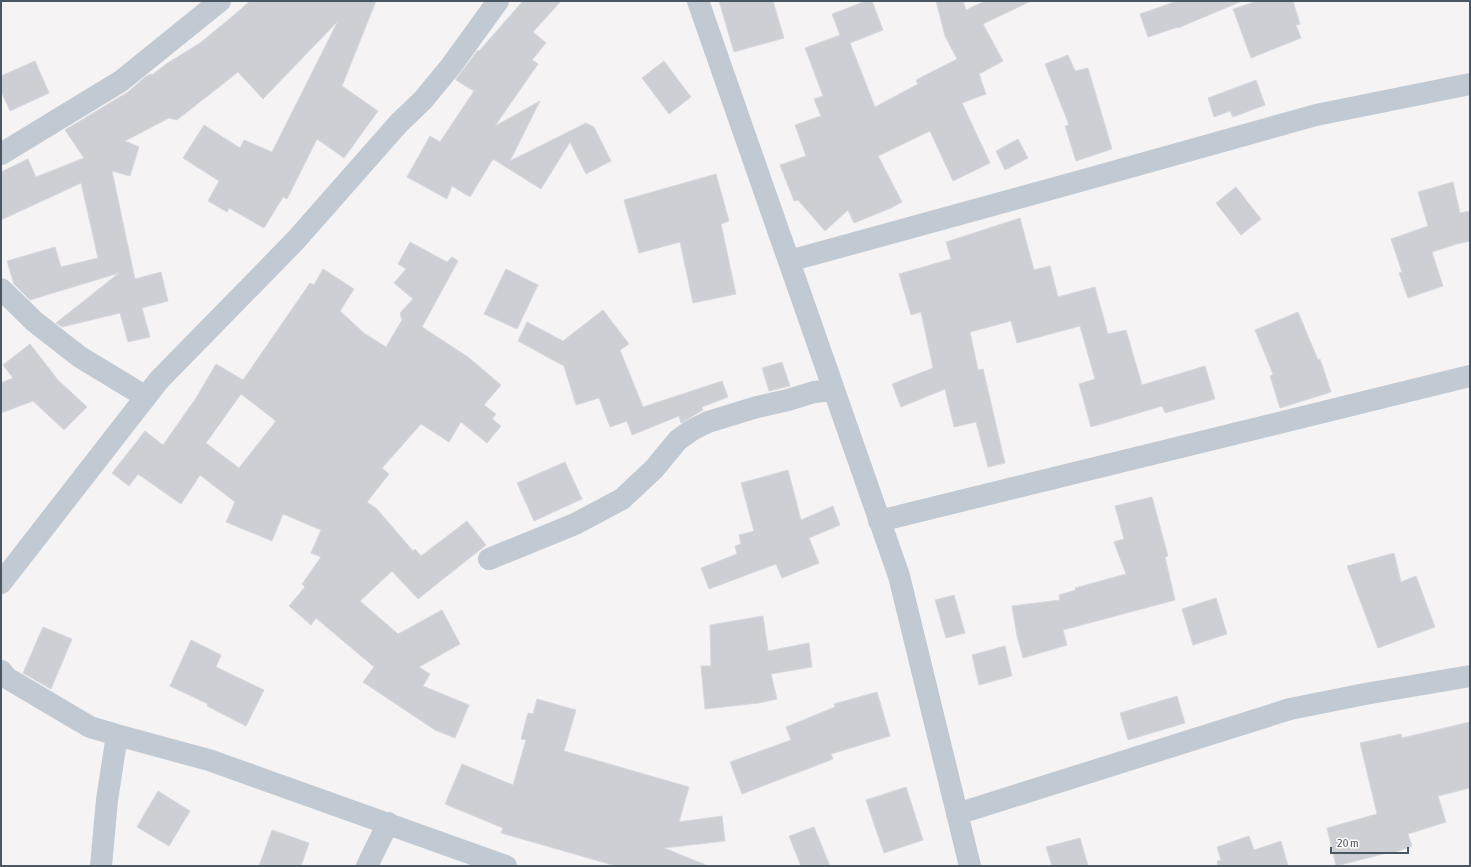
<svg xmlns="http://www.w3.org/2000/svg" width="1471" height="867" font-family="'Asap Condensed',sans-serif">
<style>
.building{fill:#cdcfd5;stroke:#d7d9de;fill-rule:evenodd}
.lines{fill:none;stroke-linecap:round;stroke-linejoin:round}
.minor{stroke:#c1cad2;stroke-width:22}
</style>
<rect width="100%" height="100%" fill="#f5f3f3"/>
<!-- building -->
<path class="building" d="M 250,1 L 376,1 L 342,86 L 378,111 L 344,158 L 317,139 L 287,199 L 283,197 L 264,228 L 229,208 L 227,212 L 208,201 L 219,181 L 183,158 L 204,125 L 240,148 L 244,140 L 272,152 L 338,21 L 263,99 L 238,72 L 177,120 L 169,118 L 125,141 L 139,147 L 130,176 L 112,171 L 135,279 L 161,272 L 168,301 L 142,308 L 150,337 L 128,342 L 120,313 L 62,327 L 56,323 L 119,273 L 30,300 L 14,284 L 7,261 L 55,247 L 61,267 L 98,258 L 81,183 L 1,220 L 1,172 L 28,159 L 36,177 L 84,158 L 65,130 L 128,92 L 145,77 L 151,74 L 152,75 L 166,64 L 200,43 L 233,16 Z
M 523,1 L 561,1 L 533,32 L 546,43 L 532,60 L 538,64 L 495,126 L 540,101 L 510,161 L 586,123 L 594,127 L 611,161 L 586,174 L 570,142 L 541,189 L 493,159 L 470,197 L 452,186 L 447,199 L 407,177 L 430,136 L 440,142 L 474,91 L 456,80 L 456,79 L 478,50 L 479,51 Z
M 719,1 L 773,1 L 784,38 L 734,52 Z
M 866,1 L 872,1 L 883,30 L 850,43 L 875,107 L 918,84 L 916,80 L 957,59 L 945,36 L 936,1 L 963,1 L 966,10 L 985,1 L 1031,1 L 983,24 L 1003,61 L 979,74 L 986,94 L 962,103 L 990,163 L 953,181 L 930,131 L 878,156 L 902,202 L 891,208 L 854,223 L 848,210 L 825,231 L 798,200 L 794,201 L 780,165 L 806,156 L 795,125 L 821,116 L 814,99 L 823,96 L 805,48 L 840,35 L 832,14 Z
M 1177,1 L 1242,1 L 1178,28 L 1178,27 L 1148,37 L 1140,14 Z
M 1257,1 L 1293,1 L 1300,24 L 1296,25 L 1301,38 L 1251,58 L 1233,9 Z
M 1068,55 L 1075,71 L 1088,68 L 1112,149 L 1076,161 L 1065,126 L 1069,125 L 1045,64 Z
M 35,61 L 49,93 L 10,111 L 1,91 L 1,76 Z
M 664,61 L 691,97 L 669,114 L 642,78 Z
M 1256,80 L 1265,105 L 1233,117 L 1230,111 L 1214,117 L 1208,98 Z
M 1018,139 L 1028,158 L 1005,170 L 996,151 Z
M 716,174 L 729,221 L 721,224 L 736,294 L 693,303 L 680,242 L 639,253 L 624,200 Z
M 1453,182 L 1460,213 L 1470,211 L 1470,241 L 1457,244 L 1432,252 L 1443,286 L 1408,298 L 1399,273 L 1402,272 L 1391,239 L 1428,226 L 1418,192 Z
M 1236,187 L 1261,219 L 1241,235 L 1216,203 Z
M 1020,218 L 1034,270 L 1050,266 L 1058,297 L 1095,287 L 1108,334 L 1126,330 L 1142,385 L 1205,366 L 1215,399 L 1165,413 L 1162,406 L 1091,427 L 1079,384 L 1095,379 L 1080,326 L 1017,343 L 1011,321 L 970,332 L 978,370 L 983,369 L 1005,463 L 988,467 L 976,422 L 954,427 L 945,389 L 901,407 L 892,384 L 933,368 L 921,312 L 911,315 L 899,274 L 951,259 L 946,242 Z
M 410,242 L 447,262 L 452,257 L 458,261 L 422,327 L 468,357 L 501,385 L 484,405 L 496,414 L 492,419 L 501,426 L 487,443 L 461,422 L 449,442 L 421,424 L 382,468 L 389,474 L 367,502 L 377,509 L 413,551 L 415,549 L 421,556 L 467,521 L 486,545 L 418,599 L 392,571 L 360,601 L 398,634 L 442,610 L 460,644 L 419,667 L 430,674 L 423,686 L 469,705 L 455,738 L 435,730 L 363,682 L 374,667 L 316,618 L 311,625 L 289,606 L 305,587 L 302,584 L 321,557 L 311,553 L 321,530 L 283,514 L 272,541 L 226,522 L 235,502 L 200,475 L 181,504 L 138,474 L 129,486 L 112,473 L 145,431 L 163,445 L 196,398 L 216,364 L 243,380 L 310,283 L 314,285 L 323,269 L 354,289 L 340,311 L 364,333 L 386,347 L 402,320 L 400,313 L 413,299 L 394,283 L 406,269 L 398,264 ZM 241,394 L 276,421 L 239,468 L 206,443 Z
M 506,269 L 538,285 L 517,329 L 484,314 Z
M 603,310 L 629,344 L 620,350 L 643,407 L 722,381 L 728,397 L 702,407 L 703,410 L 681,423 L 679,416 L 632,435 L 627,421 L 610,427 L 599,398 L 576,405 L 564,366 L 518,341 L 527,322 L 563,341 Z
M 1298,312 L 1318,360 L 1320,359 L 1331,392 L 1280,408 L 1270,376 L 1273,374 L 1255,330 Z
M 30,344 L 58,380 L 87,407 L 64,430 L 33,401 L 1,413 L 1,383 L 13,378 L 3,365 Z
M 782,362 L 790,386 L 769,391 L 762,368 Z
M 565,462 L 582,499 L 534,521 L 517,483 Z
M 788,470 L 801,520 L 833,506 L 840,525 L 809,538 L 819,563 L 782,578 L 776,564 L 709,589 L 701,568 L 737,554 L 735,546 L 741,544 L 739,535 L 754,531 L 741,483 Z
M 1152,497 L 1168,556 L 1165,557 L 1175,600 L 1063,630 L 1067,645 L 1023,658 L 1017,636 L 1012,606 L 1060,600 L 1059,595 L 1076,590 L 1075,588 L 1126,574 L 1114,542 L 1124,539 L 1115,506 Z
M 1394,553 L 1401,582 L 1416,576 L 1435,627 L 1378,648 L 1347,566 Z
M 954,595 L 965,633 L 946,638 L 935,600 Z
M 1216,598 L 1227,634 L 1193,645 L 1182,609 Z
M 763,616 L 768,651 L 809,643 L 812,667 L 771,674 L 777,699 L 759,703 L 705,709 L 701,666 L 711,666 L 710,625 Z
M 43,627 L 72,639 L 51,689 L 23,673 Z
M 191,640 L 221,655 L 216,667 L 264,690 L 246,726 L 207,706 L 208,704 L 170,686 Z
M 1005,646 L 1012,676 L 979,685 L 972,655 Z
M 877,692 L 890,736 L 831,754 L 833,759 L 742,794 L 730,762 L 791,740 L 786,727 L 835,707 L 834,704 Z
M 1177,696 L 1185,723 L 1128,740 L 1120,713 Z
M 537,699 L 576,710 L 564,751 L 689,787 L 679,822 L 722,816 L 725,841 L 664,848 L 706,865 L 706,866 L 616,866 L 501,833 L 503,828 L 445,804 L 462,764 L 513,785 L 526,740 L 521,739 L 528,713 L 533,714 Z
M 1470,722 L 1470,788 L 1438,796 L 1446,822 L 1408,834 L 1412,846 L 1391,854 L 1391,852 L 1336,866 L 1327,828 L 1377,814 L 1360,743 L 1401,734 L 1402,738 Z
M 906,787 L 923,840 L 884,853 L 866,800 Z
M 158,791 L 190,811 L 169,846 L 137,827 Z
M 814,827 L 830,866 L 801,866 L 789,836 Z
M 272,830 L 309,843 L 301,866 L 259,866 Z
M 1249,836 L 1254,850 L 1281,841 L 1288,866 L 1218,866 L 1217,861 L 1221,860 L 1217,847 Z
M 1080,838 L 1088,866 L 1052,866 L 1046,847 Z"/>
<g class="lines">
<!-- minor -->
<path class="minor" d="M 698,1 L 899,576 L 970,866
M 1,154 L 121,81 L 220,1
M 789,261 L 1073,183 L 1316,115 L 1470,84
M 1,289 L 35,322 L 80,357 L 146,397
M 879,521 L 1470,376
M 489,559 L 575,524 L 622,499 L 654,469 L 678,440 L 692,430 L 708,422 L 757,407 L 788,400 L 814,392 L 834,390
M 1,583 L 159,380 L 295,241 L 399,123 L 423,100 L 451,66 L 498,1
M 1,671 L 7,678 L 90,727 L 117,735 L 107,800 L 101,866
M 117,735 L 209,760 L 506,866
M 957,814 L 1290,709 L 1365,694 L 1470,676
M 367,866 L 388,823"/>
</g>
<!-- border -->
<rect width="1471" height="867" fill="none" stroke="#4a5661" stroke-width="4"/>
<!-- scale -->
<path d="M1331 847v6h77v-6" fill="none" stroke="#4a5661" stroke-width="2"/>
<text x="1337" y="847" font-size="12" fill="#4a5661" stroke="#ffffff" stroke-width="3" paint-order="stroke">20 m</text>
</svg>
